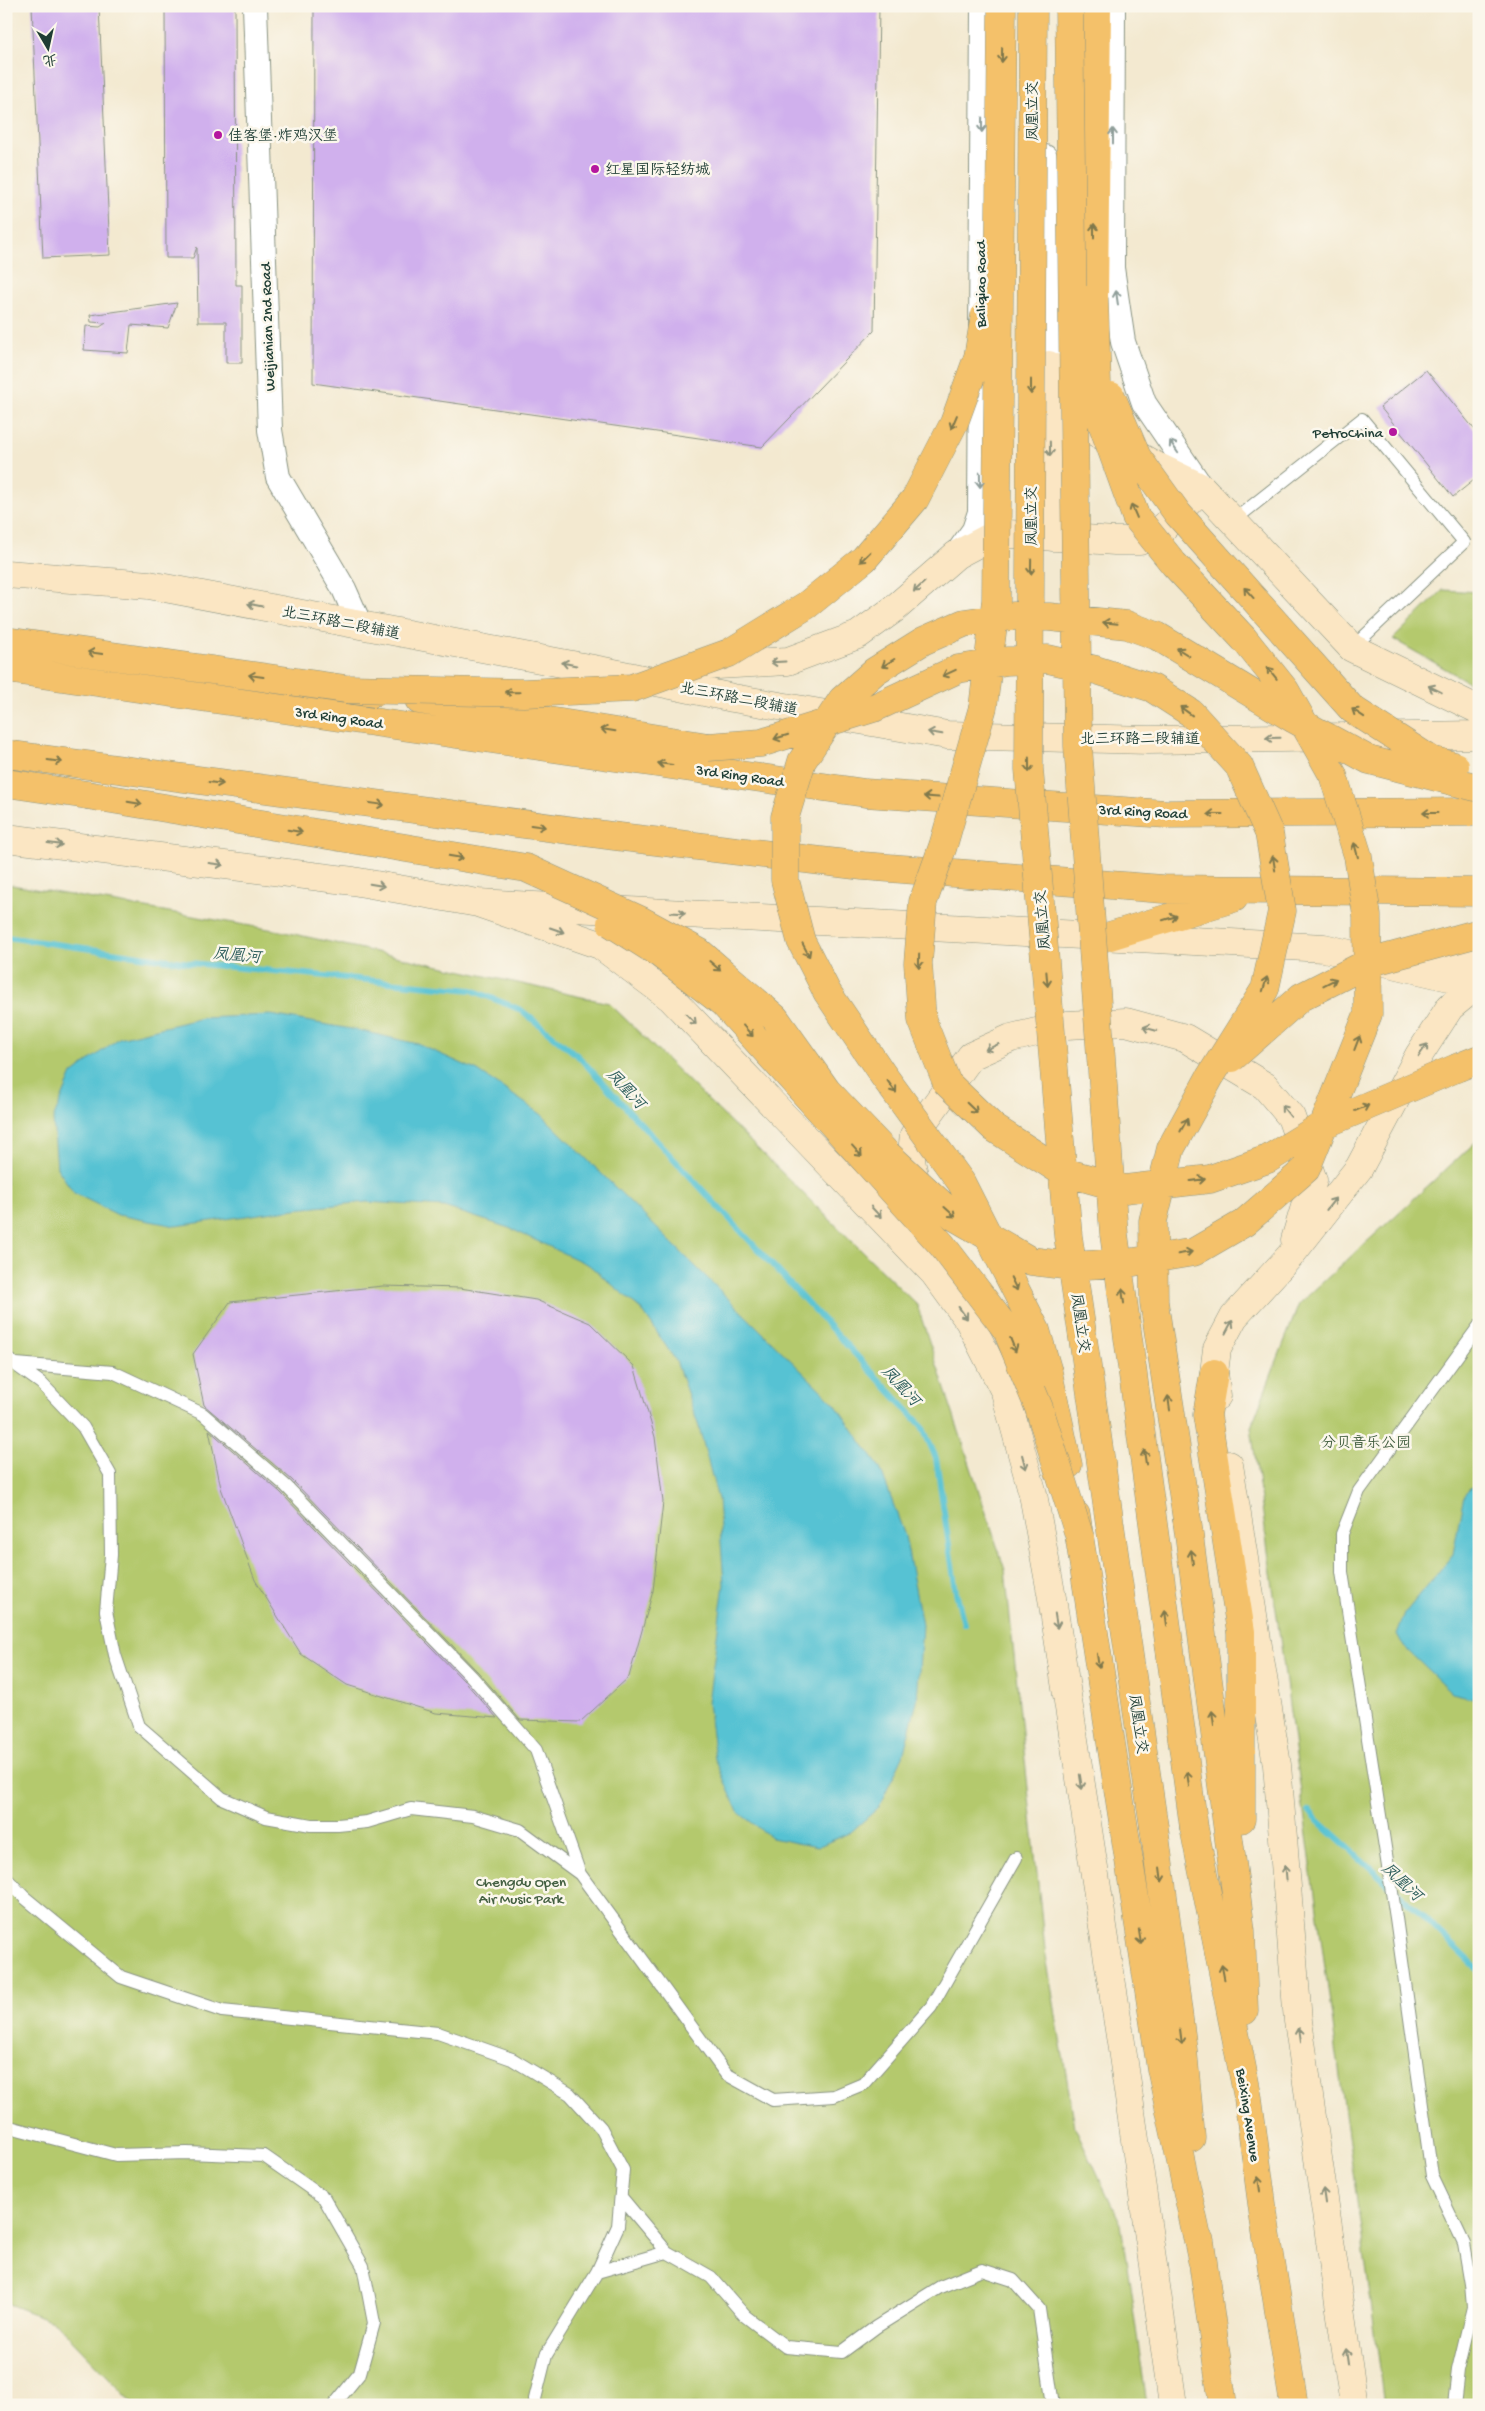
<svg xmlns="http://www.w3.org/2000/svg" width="1485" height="2411" font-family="'Gochi Hand','LXGW WenKai TC',sans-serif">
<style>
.green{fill:#b4c96d;stroke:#6a8350}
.water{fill:#57c2d3;stroke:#3b8084}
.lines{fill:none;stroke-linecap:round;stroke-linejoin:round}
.stream{stroke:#57c2d3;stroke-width:6}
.building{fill:#d0b0ed}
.lane-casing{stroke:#899382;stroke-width:14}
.street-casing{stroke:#899382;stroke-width:26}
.secondary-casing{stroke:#899382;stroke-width:29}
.highway-casing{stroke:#899382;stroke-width:29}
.lane{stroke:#fff;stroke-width:12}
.street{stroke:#fff;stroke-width:24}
.secondary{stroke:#fbe6c3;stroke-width:28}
.highway{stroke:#f4c16a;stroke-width:28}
.highway-bridge-casing{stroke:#899382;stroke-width:29;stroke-linecap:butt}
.highway-bridge{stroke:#f4c16a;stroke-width:28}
.oneway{stroke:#7f784c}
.oneway2{stroke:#8f9e9a}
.oneway3{stroke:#8d927c}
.poi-dot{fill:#b5179e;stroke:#fbf7ec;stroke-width:2}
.labels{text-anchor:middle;stroke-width:5;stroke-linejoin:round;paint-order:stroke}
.street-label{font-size:15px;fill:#1f3d34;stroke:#fbf7ec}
.poi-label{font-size:15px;fill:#1f3d34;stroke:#fbf7ec;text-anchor:start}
.park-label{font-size:15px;fill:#446042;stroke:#fbf7ec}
.water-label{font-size:16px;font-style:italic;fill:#2d5e5c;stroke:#fbf7ec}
</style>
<rect width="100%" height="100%" fill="#fbf7ec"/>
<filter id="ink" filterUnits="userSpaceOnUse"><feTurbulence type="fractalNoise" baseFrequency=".02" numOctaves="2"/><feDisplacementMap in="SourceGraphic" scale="10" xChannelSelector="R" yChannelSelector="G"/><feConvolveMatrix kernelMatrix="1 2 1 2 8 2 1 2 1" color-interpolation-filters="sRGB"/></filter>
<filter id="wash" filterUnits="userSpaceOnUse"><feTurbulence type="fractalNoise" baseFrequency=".0096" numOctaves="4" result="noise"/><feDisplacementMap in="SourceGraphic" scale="20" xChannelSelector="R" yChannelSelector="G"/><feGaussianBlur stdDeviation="1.12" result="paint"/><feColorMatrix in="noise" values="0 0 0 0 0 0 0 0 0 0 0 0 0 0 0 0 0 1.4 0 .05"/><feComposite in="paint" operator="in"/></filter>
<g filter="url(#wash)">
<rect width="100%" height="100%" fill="#f3e9d0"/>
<!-- green -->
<path class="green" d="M 1443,590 L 1479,592 L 1479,688 L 1393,639 Z
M 6,884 L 280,931 L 609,1003 L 917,1305 L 1005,1570 L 1045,1950 L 1075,2127 L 1121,2224 L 1147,2405 L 135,2405 L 55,2322 L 6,2303 Z
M 1479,1139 L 1479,2405 L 1385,2405 L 1251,1427 L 1299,1304 Z"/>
<!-- water -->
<path class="water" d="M 271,1015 L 357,1030 L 418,1044 L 478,1071 L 541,1114 L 835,1404 L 880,1468 L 905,1536 L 922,1625 L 917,1701 L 903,1756 L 879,1807 L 851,1832 L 817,1847 L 772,1838 L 738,1812 L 715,1759 L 708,1703 L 724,1584 L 718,1499 L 699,1427 L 676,1361 L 642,1310 L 589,1265 L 509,1228 L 444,1207 L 367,1202 L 295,1209 L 176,1226 L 118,1215 L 74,1193 L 57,1168 L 53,1119 L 72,1074 L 119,1038 L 202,1018 Z
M 1479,1480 L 1479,1680 L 1473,1698 L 1452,1693 L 1404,1647 L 1397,1634 L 1405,1613 L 1453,1554 L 1464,1495 Z"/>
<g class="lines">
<!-- stream -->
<path class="stream" d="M 6,937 L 190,963 L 472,990 L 521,1010 L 578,1056 L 922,1426 L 936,1458 L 956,1592 L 964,1624
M 1309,1812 L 1406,1900 L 1479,1971"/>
</g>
<g id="blocks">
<!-- building -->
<path class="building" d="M 32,6 L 99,6 L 110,255 L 43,258 Z
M 165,6 L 235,6 L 236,285 L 242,285 L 242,363 L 226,363 L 226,322 L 198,322 L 197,247 L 193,258 L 166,258 Z
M 314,6 L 879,6 L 874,331 L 762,447 L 313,383 Z
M 177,303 L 168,328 L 131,325 L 128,353 L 84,350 L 86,326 L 100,327 L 106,323 L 91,322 L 90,315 Z
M 1426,370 L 1479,435 L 1479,476 L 1453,497 L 1380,407 Z
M 383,1286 L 460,1288 L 536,1300 L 590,1323 L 634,1366 L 655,1437 L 663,1502 L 653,1591 L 629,1677 L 580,1722 L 520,1720 L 478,1672 L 292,1480 L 204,1405 L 193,1354 L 230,1302 Z
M 209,1430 L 280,1492 L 466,1683 L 497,1718 L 436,1713 L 347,1685 L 301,1654 L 255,1580 L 221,1488 Z"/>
</g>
</g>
<g filter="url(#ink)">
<use href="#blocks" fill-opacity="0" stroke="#899382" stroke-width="1"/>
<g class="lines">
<!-- lane casing -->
<g class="lane-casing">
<path id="lane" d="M 1233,521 L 1362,419 L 1464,542 L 1352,648
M 6,1358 L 41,1383 L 83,1427 L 110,1474 L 111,1555 L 106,1611 L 115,1655 L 139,1726 L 222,1798 L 266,1817 L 311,1825 L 338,1825 L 367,1822 L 411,1809 L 473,1816 L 520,1830 L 580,1874 L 726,2074 L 773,2100 L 834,2096 L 863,2084 L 931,2007 L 1016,1858
M 16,1364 L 113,1372 L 203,1414 L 286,1486 L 472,1677 L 536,1750 L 580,1874
M 6,1878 L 24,1897 L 121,1977 L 222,2011 L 438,2033 L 512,2059 L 570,2094 L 601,2128 L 623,2170 L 618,2226 L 597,2272 L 546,2355 L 535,2399 L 536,2405
M 6,2126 L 116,2155 L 187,2153 L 264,2156 L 324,2198 L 363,2266 L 374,2323 L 360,2373 L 334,2405
M 621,2197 L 667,2252 L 711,2277 L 745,2316 L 786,2347 L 842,2352 L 876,2327 L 940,2287 L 982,2270 L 1013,2280 L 1039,2309 L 1053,2405
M 597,2272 L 667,2252
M 1454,2405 L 1458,2370 L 1473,2307 L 1471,2284 L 1464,2243 L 1432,2176 L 1396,1918 L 1342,1572 L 1342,1534 L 1359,1491 L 1479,1326"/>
</g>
<!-- street casing -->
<g class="street-casing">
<path id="street" d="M 255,6 L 270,430 L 278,477 L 344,589 L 360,625
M 1113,6 L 1112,268 L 1123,342 L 1144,403 L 1202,488
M 1045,157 L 1049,365
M 956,555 L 974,530 L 980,512 L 983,6"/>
</g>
<!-- secondary casing -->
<g class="secondary-casing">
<path id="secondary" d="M 1049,365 L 1053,388 L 1065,410 L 1090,429 L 1154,465 L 1202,488 L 1352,648 L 1479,710
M 1049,384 L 1052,537
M 6,574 L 149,585 L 609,672 L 733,698 L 947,735 L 1149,740 L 1479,735
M 700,666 L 788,661 L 858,635 L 894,609 L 956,555 L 988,538 L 1009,534 L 1115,541 L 1140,541 L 1164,527 L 1202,488
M 6,838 L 353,881 L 478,903 L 1324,948 L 1479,984
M 478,903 L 600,945 L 671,998 L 934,1273 L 969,1321 L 1005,1392 L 1033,1494 L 1052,1598 L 1122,2049 L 1173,2405
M 1408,954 L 1479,959
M 918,1194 L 911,1161 L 914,1135 L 971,1056 L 1011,1038 L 1067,1025 L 1126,1022 L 1185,1038 L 1265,1086 L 1291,1117 L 1313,1180 L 1295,1240
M 1217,1396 L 1214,1373 L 1217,1349 L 1234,1317 L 1290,1256 L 1359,1168 L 1419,1055 L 1450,1007 L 1478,984
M 1229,1465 L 1277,1765 L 1298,2021 L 1354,2405"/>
</g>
<!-- highway casing -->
<g class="highway-casing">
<path id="highway" d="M 1094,298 L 1097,6
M 6,641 L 374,693
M 6,669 L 865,793 L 1166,814 L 1479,812
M 419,700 L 708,747
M 6,754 L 613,836 L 863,866 L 1163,889 L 1479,892
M 6,783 L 87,795
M 1106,937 L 1234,898
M 1459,1067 L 1479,1059
M 1048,1372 L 1068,1465
M 1214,1373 L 1207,1415 L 1241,1632 L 1241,1819
M 1076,1515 L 1161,2069 L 1202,2260
M 1187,1520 L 1241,1931 L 1244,2011
M 1154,1827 L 1183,2050 L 1191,2138
M 1194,1828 L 1248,2098 L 1264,2219 L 1294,2405
M 1200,2241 L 1223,2405"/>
</g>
<!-- lane -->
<use href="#lane" class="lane"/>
<!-- street -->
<use href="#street" class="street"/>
<!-- secondary -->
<use href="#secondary" class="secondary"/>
<!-- highway -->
<use href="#highway" class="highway"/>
<!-- highway-bridge casing -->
<g class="highway-bridge-casing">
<path id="highway-bridge" d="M 1002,6 L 996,600 L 983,707 L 943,846 L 923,902 L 918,963 L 922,1020 L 947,1083 L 994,1128 L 1061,1171 L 1125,1189 L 1210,1179 L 1268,1159 L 1325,1124 L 1459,1067
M 1033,6 L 1029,769 L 1068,1236 L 1154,1827
M 1069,6 L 1078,746 L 1114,1234 L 1194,1828
M 1111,396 L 1137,457 L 1178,514 L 1352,709 L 1431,760 L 1455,766
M 349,689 L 524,693 L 632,688 L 729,653 L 807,605 L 864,559 L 915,499 L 954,423 L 978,357 L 985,315
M 708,747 L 761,743 L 874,708 L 958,669 L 1007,661 L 1048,659 L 1096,670 L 1152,688 L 1191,713 L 1239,766 L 1269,833 L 1282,911 L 1265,989 L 1210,1077 L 1171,1148 L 1153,1221 L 1154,1302 L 1187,1520
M 87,795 L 526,868 L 642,921 L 699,952 L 775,1018 L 827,1091 L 888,1155 L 955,1217 L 1031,1261 L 1071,1266 L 1134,1262 L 1194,1252 L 1244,1223 L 1306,1169 L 1368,1014 L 1367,916 L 1358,856 L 1333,775 L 1285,690 L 1244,639 L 1174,564 L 1136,517 L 1098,412 L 1094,298
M 611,923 L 660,954 L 723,1003 L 942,1245 L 1007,1330 L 1039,1408 L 1080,1538
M 1232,1058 L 1301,997 L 1368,963 L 1479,933
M 1048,1372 L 1036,1330 L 961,1182 L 883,1075 L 827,992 L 801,941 L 785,880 L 785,817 L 802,761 L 842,700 L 875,671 L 923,641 L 964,623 L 1013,616 L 1049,617 L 1127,625 L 1157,636 L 1294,719 L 1369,760 L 1479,788"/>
</g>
<!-- highway-bridge -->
<use href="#highway-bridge" class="highway-bridge"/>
</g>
<!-- one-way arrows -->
<defs><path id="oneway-shaft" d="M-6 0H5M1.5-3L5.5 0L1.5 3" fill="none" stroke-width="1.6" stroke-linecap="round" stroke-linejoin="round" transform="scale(1.25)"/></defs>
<g class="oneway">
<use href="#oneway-shaft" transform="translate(1002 55) rotate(91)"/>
<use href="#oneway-shaft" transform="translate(1094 231) rotate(-90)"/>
<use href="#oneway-shaft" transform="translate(1031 387) rotate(90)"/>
<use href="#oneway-shaft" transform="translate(954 422) rotate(113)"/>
<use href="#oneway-shaft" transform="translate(1134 511) rotate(-113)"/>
<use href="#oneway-shaft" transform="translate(865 557) rotate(135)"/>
<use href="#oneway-shaft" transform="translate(1031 567) rotate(91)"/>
<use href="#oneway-shaft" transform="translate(1249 593) rotate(-132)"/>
<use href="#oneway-shaft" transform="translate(1110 623) rotate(-174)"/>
<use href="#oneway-shaft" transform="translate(1183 652) rotate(-148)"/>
<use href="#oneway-shaft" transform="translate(95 653) rotate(-172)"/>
<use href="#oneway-shaft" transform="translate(888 663) rotate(148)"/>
<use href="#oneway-shaft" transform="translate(949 673) rotate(155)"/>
<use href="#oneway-shaft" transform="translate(1272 673) rotate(-129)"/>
<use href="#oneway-shaft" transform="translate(256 676) rotate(-172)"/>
<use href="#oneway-shaft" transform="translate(512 692) rotate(-179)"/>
<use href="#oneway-shaft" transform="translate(1186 711) rotate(-144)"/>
<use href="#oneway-shaft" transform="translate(1358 713) rotate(-146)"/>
<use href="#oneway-shaft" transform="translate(608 730) rotate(-171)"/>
<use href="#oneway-shaft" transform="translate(781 737) rotate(163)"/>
<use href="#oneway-shaft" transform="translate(55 761) rotate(8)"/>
<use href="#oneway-shaft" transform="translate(665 764) rotate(-172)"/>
<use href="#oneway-shaft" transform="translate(1029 765) rotate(89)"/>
<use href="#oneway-shaft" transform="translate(216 783) rotate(8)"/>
<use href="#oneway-shaft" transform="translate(931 797) rotate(-176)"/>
<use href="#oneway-shaft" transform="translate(135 803) rotate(10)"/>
<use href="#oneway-shaft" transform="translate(377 804) rotate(8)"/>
<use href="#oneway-shaft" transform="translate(1430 813) rotate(180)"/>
<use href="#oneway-shaft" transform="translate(1215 814) rotate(180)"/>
<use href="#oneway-shaft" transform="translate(538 826) rotate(8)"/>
<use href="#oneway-shaft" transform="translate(295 831) rotate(10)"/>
<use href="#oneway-shaft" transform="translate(1356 850) rotate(-105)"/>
<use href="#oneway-shaft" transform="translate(456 857) rotate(9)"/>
<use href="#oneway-shaft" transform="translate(1274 863) rotate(-99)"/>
<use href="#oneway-shaft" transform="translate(1170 918) rotate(-17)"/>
<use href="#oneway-shaft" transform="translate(806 950) rotate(62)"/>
<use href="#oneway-shaft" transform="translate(919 961) rotate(91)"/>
<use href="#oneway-shaft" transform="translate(715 966) rotate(41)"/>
<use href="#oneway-shaft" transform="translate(1047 979) rotate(85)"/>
<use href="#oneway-shaft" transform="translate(1330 982) rotate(-27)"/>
<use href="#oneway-shaft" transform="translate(1265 984) rotate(-73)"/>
<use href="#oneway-shaft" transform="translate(748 1031) rotate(48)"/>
<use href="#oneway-shaft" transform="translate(1357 1043) rotate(-69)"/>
<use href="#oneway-shaft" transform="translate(892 1087) rotate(54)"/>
<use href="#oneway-shaft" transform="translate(972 1108) rotate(44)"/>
<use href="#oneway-shaft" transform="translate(1362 1108) rotate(-23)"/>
<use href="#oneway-shaft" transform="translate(1184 1125) rotate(-61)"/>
<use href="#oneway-shaft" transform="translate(857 1151) rotate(48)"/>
<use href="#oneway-shaft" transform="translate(1198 1180) rotate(-7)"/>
<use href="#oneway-shaft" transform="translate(950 1212) rotate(42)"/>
<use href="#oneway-shaft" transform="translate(1185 1253) rotate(-10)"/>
<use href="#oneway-shaft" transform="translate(1014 1284) rotate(64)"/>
<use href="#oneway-shaft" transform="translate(1123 1296) rotate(-98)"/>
<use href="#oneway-shaft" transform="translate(1013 1345) rotate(68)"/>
<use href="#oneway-shaft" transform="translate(1169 1403) rotate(-98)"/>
<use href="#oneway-shaft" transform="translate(1145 1457) rotate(-98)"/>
<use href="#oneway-shaft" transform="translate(1192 1557) rotate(-98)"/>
<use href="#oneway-shaft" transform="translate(1166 1618) rotate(-98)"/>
<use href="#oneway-shaft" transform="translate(1098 1661) rotate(82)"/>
<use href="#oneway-shaft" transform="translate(1213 1718) rotate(-98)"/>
<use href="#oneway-shaft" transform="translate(1188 1779) rotate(-98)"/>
<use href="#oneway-shaft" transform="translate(1161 1875) rotate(83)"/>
<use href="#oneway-shaft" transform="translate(1140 1937) rotate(81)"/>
<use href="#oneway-shaft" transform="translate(1223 1972) rotate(-101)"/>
<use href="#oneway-shaft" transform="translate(1181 2037) rotate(83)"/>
<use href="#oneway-shaft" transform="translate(1259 2184) rotate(-98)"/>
</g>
<g class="oneway2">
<use href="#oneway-shaft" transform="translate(982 125) rotate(91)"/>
<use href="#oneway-shaft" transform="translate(1113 136) rotate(-90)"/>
<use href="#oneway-shaft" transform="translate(1117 298) rotate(-98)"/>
<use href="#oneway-shaft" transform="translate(1174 447) rotate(-124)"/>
<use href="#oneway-shaft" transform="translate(980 480) rotate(89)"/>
</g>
<g class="oneway3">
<use href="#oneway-shaft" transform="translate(1050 449) rotate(89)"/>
<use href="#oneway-shaft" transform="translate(919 587) rotate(138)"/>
<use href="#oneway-shaft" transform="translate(255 605) rotate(-169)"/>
<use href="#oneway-shaft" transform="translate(778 662) rotate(177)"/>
<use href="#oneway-shaft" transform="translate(569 664) rotate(-169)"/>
<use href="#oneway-shaft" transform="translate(1435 689) rotate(-154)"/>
<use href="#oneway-shaft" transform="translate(935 733) rotate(-170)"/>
<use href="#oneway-shaft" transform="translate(1273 738) rotate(179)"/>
<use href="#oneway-shaft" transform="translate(55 844) rotate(7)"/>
<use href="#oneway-shaft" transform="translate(216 864) rotate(7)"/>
<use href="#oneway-shaft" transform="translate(377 885) rotate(10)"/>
<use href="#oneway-shaft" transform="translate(678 913) rotate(3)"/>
<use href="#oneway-shaft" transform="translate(557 930) rotate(19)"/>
<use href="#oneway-shaft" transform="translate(691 1019) rotate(46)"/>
<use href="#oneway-shaft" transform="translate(1150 1029) rotate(-165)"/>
<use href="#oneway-shaft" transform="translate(992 1047) rotate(156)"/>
<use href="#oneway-shaft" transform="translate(1423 1050) rotate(-55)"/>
<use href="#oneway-shaft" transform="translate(1286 1111) rotate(-129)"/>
<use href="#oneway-shaft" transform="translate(1331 1204) rotate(-52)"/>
<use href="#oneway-shaft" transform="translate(876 1212) rotate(47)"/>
<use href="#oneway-shaft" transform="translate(963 1313) rotate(54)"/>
<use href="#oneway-shaft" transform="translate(1229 1327) rotate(-62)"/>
<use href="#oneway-shaft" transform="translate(1024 1462) rotate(75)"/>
<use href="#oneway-shaft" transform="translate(1056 1621) rotate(81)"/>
<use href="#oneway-shaft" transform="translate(1081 1782) rotate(81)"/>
<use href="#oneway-shaft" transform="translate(1286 1873) rotate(-95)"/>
<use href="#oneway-shaft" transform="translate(1300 2035) rotate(-98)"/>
<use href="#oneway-shaft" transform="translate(1324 2196) rotate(-98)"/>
<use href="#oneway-shaft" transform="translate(1347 2356) rotate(-98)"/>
</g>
</g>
<!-- markers -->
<g class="poi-dot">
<circle cx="218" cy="135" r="5"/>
<circle cx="595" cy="169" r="5"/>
<circle cx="1393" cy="432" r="5"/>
</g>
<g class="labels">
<!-- street labels -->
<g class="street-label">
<text transform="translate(1032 111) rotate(-90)" y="5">凤凰立交</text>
<text transform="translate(980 284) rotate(-90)" y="5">Baliqiao Road</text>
<text transform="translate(267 327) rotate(-92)" y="5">Weijianian 2nd Road</text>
<text transform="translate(1031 516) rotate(-90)" y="5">凤凰立交</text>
<text transform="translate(341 622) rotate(11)" y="5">北三环路二段辅道</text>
<text transform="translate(739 698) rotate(11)" y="5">北三环路二段辅道</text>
<text transform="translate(339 717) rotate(8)" y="5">3rd Ring Road</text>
<text x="1140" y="743">北三环路二段辅道</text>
<text transform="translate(740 775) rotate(8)" y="5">3rd Ring Road</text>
<text transform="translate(1143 811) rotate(3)" y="5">3rd Ring Road</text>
<text transform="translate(1042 920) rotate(-95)" y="5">凤凰立交</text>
<text transform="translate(1081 1323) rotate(82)" y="5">凤凰立交</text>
<text transform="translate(1139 1724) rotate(82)" y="5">凤凰立交</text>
<text transform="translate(1249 2115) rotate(81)" y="5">Beixing Avenue</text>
</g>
<!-- poi labels -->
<g class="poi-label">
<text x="228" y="140">佳客堡·炸鸡汉堡</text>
<text x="605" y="174">红星国际轻纺城</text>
<text x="1383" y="437" text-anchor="end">PetroChina</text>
</g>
<!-- park labels -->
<g class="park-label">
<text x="1366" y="1447">分贝音乐公园</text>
<text x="521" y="1886">Chengdu Open<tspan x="521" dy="17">Air Music Park</tspan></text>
</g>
<!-- water labels -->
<g class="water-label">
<text transform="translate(237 954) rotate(5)" y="6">凤凰河</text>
<text transform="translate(627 1088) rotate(47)" y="6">凤凰河</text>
<text transform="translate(902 1385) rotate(47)" y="6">凤凰河</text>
<text transform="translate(1403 1881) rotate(43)" y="6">凤凰河</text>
</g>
</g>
<!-- margin -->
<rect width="1485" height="2411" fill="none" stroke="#fbf7ec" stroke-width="25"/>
<!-- north arrow -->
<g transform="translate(48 48) rotate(171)" stroke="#fbf7ec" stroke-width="4" paint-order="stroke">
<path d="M0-4L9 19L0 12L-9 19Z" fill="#1f3d34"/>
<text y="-8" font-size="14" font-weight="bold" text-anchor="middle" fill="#1f3d34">北</text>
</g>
</svg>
